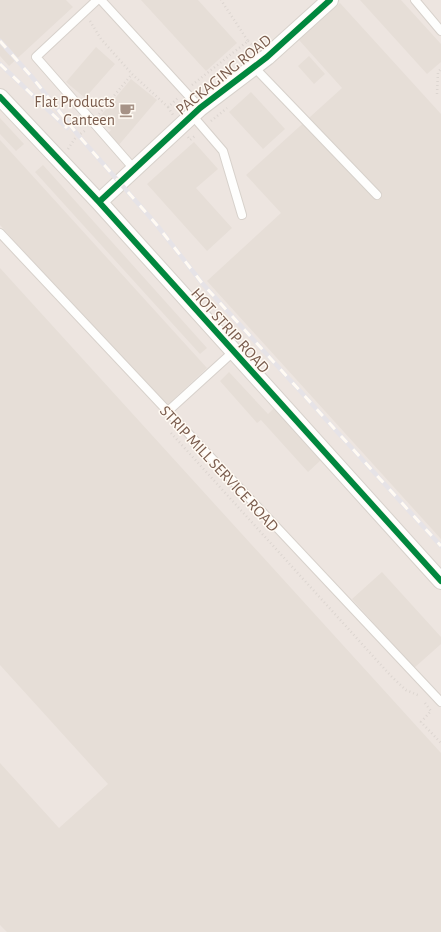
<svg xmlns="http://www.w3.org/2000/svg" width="441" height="932" font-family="'Alegreya Sans',sans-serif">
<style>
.industrial{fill:#ede5e0}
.building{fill:#e6ded7}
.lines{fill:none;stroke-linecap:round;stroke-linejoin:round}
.lane-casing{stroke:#d7d1cb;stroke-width:10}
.street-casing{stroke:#d7d1cb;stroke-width:18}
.path{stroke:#dcd5d0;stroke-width:2.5;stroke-dasharray:1 3;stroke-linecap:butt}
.lane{stroke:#fefefd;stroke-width:8}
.street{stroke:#fefefd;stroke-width:16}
.rail-casing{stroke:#e6e3e7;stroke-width:4.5}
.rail{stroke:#fffaf3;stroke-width:3;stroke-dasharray:9;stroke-linecap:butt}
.cycleway-casing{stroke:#fffaf3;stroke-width:8}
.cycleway{stroke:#00873e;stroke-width:6}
.labels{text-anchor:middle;stroke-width:3;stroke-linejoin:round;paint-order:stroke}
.street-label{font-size:16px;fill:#7a5c4d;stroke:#fffaf3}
.poi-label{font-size:16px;fill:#7a5c4d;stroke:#fffaf3;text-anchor:end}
</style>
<rect width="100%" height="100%" fill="#f9f5f0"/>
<!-- industrial -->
<path class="industrial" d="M 0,0 L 441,0 L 441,932 L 0,932 Z"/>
<!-- building -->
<path class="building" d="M 0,0 L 66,0 L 73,7 L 9,66 L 0,56 Z
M 141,0 L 198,0 L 237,43 L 206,71 Z
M 360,0 L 401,0 L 441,44 L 441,62 L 427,74 Z
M 340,3 L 441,114 L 441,539 L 207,281 L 281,213 L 246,175 L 342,88 L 299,40 Z
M 96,47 L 115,64 L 85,98 L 66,82 Z
M 309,56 L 325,74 L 314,84 L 298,66 Z
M 131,79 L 157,100 L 118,146 L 106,136 L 111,130 L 98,119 Z
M 251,92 L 285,129 L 263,149 L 229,112 Z
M 0,118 L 24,144 L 16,151 L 0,134 Z
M 0,140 L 207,368 L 165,407 L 0,225 Z
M 194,142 L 218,169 L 196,188 L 232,228 L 207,251 L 147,184 Z
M 43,165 L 207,348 L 200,354 L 35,172 Z
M 0,268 L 441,753 L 441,932 L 7,932 L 0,925 L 0,763 L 59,828 L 108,784 L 0,665 Z
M 229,372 L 268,414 L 274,408 L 321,460 L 308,472 L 261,420 L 257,423 L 220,381 Z
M 382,572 L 441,637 L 441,644 L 414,668 L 352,599 Z"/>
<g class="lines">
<!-- lane casing -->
<g class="lane-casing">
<path id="lane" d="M 97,0 L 36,57 L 135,170
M 101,0 L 200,108
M 415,0 L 441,31
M 254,67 L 377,195
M 192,115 L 223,151 L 242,215
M 0,233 L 441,702
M 167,412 L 233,352"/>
</g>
<!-- street casing -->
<g class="street-casing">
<path id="street" d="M 0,97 L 99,202 L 441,581
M 99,202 L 200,108 L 267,57 L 330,0"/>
</g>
<!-- path -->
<path class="path" d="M 90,21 L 101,39 L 132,74
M 248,41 L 255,47
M 192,85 L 248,41 L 221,0
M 437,94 L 438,72 L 441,69
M 168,107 L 173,115
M 99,114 L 132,74 L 168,107 L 178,98
M 211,121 L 227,108
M 188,137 L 190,140 L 196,135
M 68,149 L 76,137 L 86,130
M 171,433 L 391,676 L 406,690 L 420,696
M 425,703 L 431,711 L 421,722 L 441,743"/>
<!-- lane -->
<use href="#lane" class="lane"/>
<!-- street -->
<use href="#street" class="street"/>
<!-- rail casing -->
<g class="rail-casing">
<path id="rail" d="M 0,41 L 32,77 L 78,135 L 156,224 L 202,283 L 441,546
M 0,64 L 67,128"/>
</g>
<!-- rail -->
<use href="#rail" class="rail"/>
<!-- cycleway casing -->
<g class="cycleway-casing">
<path id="cycleway" d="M 0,97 L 99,202 L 441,581
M 99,202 L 200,108 L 267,57 L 330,0"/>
</g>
<!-- cycleway -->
<use href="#cycleway" class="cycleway"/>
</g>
<!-- icons -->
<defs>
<g id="cafe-bare" transform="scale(1.2)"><path d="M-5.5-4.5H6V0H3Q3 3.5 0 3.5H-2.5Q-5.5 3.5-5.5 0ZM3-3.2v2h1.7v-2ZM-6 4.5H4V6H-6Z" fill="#a69286" stroke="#fffaf3" stroke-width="2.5" paint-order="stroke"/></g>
</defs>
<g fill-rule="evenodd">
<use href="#cafe-bare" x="127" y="110"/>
</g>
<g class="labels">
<!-- street labels -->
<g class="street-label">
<text transform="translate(223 74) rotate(-39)" y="6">PACKAGING ROAD</text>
<text transform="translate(231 330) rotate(48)" y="6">HOT STRIP ROAD</text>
<text transform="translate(220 468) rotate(47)" y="6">STRIP MILL SERVICE ROAD</text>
</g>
<!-- poi labels -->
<g class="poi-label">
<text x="115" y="107">Flat Products<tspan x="115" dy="18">Canteen</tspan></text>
</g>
</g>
</svg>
